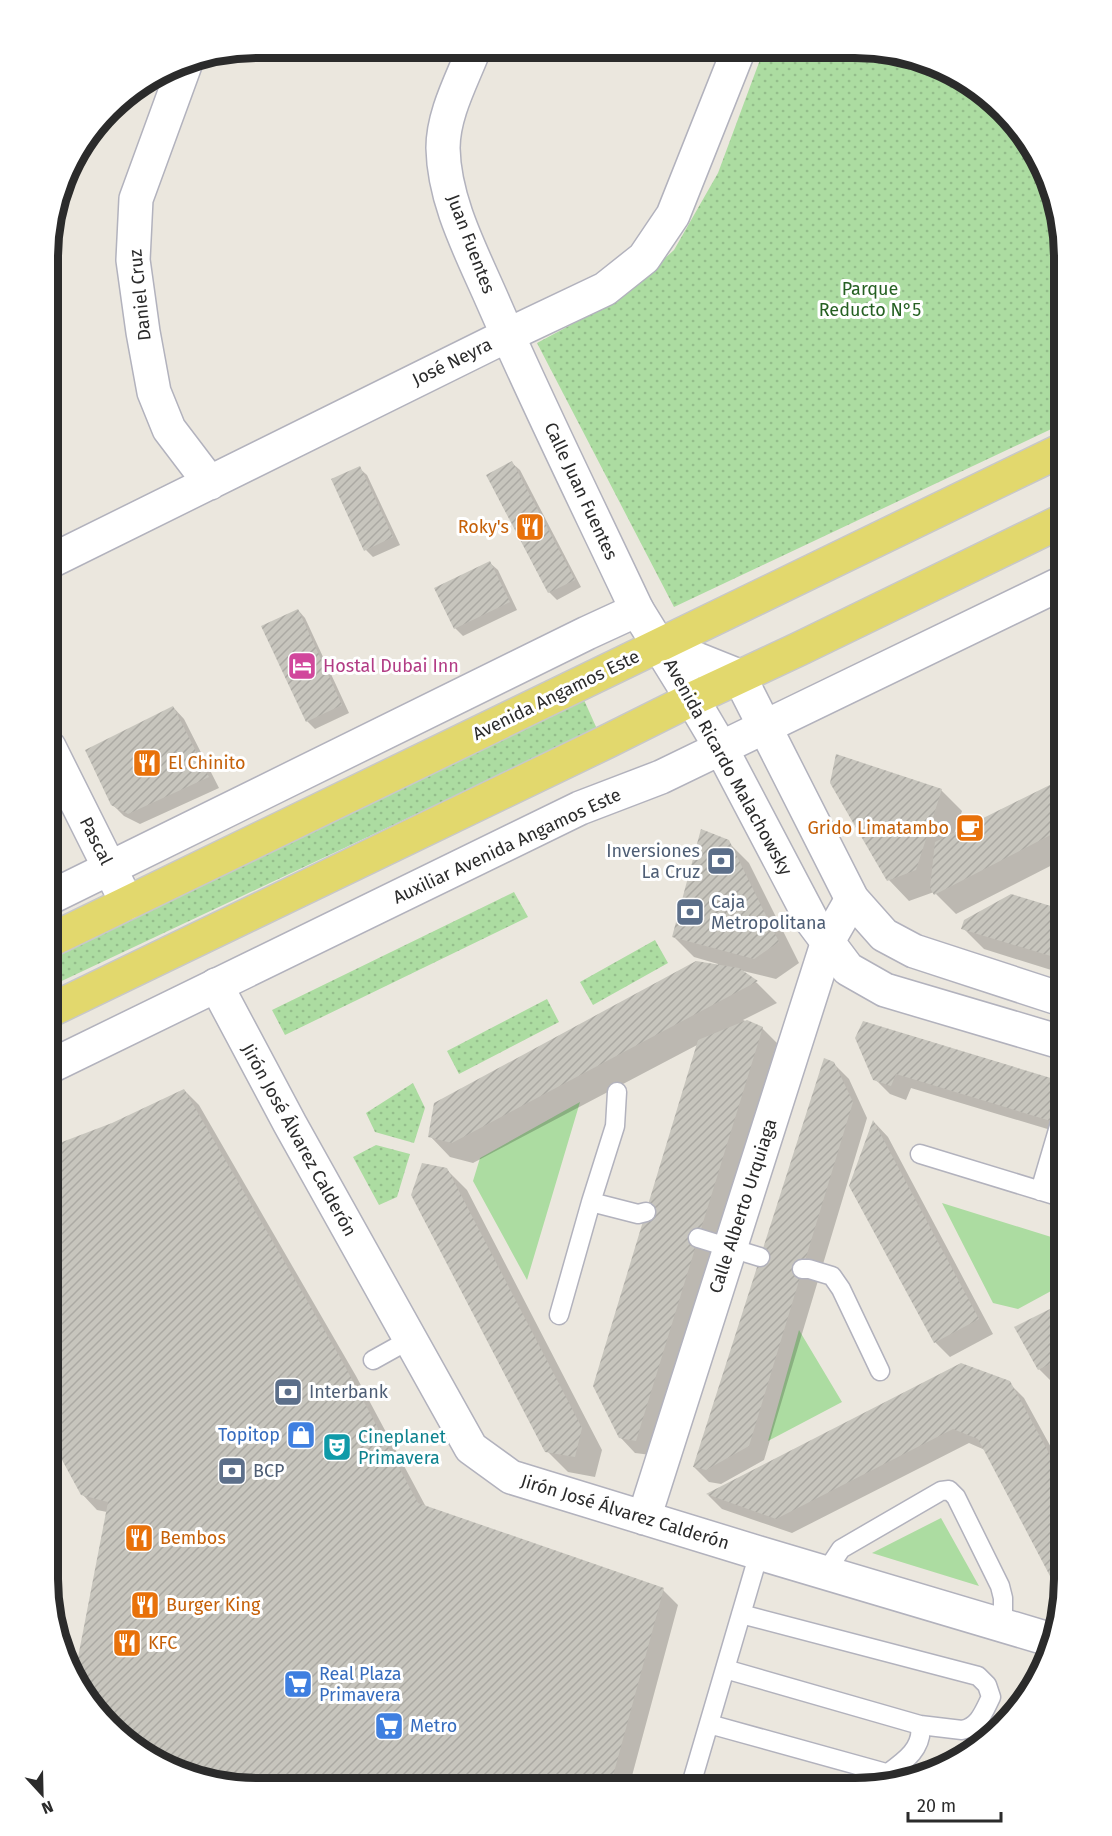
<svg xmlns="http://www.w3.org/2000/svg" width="1112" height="1836" font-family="'Fira Sans',sans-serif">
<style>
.grass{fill:url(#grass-dots)}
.garden{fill:#acdca1}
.shadow{fill:#0003}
.building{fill:url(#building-hatch)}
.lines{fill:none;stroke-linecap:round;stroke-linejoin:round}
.service-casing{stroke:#b2b2bd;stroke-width:21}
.minor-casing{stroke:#b2b2bd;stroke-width:36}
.tertiary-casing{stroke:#b2b2bd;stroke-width:36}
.secondary-casing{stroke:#b2b2bd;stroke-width:36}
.primary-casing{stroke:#c8c8c8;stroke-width:36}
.service{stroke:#fff;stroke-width:18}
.minor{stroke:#fff;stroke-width:33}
.tertiary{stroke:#fff;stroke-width:33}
.secondary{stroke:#fff;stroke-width:33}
.primary{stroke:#e2d86d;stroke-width:33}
.labels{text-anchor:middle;stroke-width:6;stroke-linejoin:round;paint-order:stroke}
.street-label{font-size:18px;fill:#2b2b2b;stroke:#fff}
.park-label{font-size:18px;fill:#256022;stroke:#fff}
.food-label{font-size:18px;fill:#c56008;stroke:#fff;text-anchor:start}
.hotel-label{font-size:18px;fill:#b23c85;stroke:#fff;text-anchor:start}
.service-label{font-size:18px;fill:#4e5e75;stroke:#fff;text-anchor:start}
.shop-label{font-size:18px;fill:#366cbe;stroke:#fff;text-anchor:start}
.culture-label{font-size:18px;fill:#0d838f;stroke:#fff;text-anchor:start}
.rim{fill:none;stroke:#2b2b2b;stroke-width:8}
</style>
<defs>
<pattern id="grass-dots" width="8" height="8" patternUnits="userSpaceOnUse" patternTransform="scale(1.5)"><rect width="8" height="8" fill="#acdca1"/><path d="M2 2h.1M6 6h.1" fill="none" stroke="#94bd8b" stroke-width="1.8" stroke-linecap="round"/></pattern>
<pattern id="building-hatch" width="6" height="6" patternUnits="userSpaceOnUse" patternTransform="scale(1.5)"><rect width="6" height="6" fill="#c7c5bd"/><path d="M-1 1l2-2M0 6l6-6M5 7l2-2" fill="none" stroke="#aba9a3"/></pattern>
</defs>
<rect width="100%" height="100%" fill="#ebe7de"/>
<!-- grass -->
<path class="grass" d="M 764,49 L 882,50 L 982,92 L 1048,178 L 1064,258 L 1064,423 L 674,607 L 537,343 L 621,298 L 674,250 L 718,173 Z
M 584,700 L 597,729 L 49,987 L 49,958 Z
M 514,892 L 528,917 L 285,1035 L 272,1010 Z
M 655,940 L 668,963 L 593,1005 L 580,982 Z
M 547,999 L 559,1022 L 459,1074 L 447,1051 Z
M 413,1083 L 425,1108 L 414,1143 L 375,1132 L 366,1113 Z
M 376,1145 L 410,1154 L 397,1197 L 379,1205 L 353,1157 Z
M 48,1520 L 62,1548 L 48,1555 Z"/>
<!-- garden -->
<path class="garden" d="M 580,1102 L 527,1280 L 473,1181 L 480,1158 Z
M 942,1203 L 1064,1241 L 1064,1284 L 1018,1309 L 993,1303 Z
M 799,1330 L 842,1402 L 768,1441 Z
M 941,1518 L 979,1586 L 872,1553 Z"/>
<!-- shadow -->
<path class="shadow" d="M 512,463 L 520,470 L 581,587 L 557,600 L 549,592 Z
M 359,468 L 367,475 L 400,545 L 373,557 L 366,550 Z
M 490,563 L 498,570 L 517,610 L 463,636 L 455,628 L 436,589 Z
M 298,610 L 305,618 L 349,713 L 315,729 L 307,721 Z
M 173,707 L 184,719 L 219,788 L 140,824 L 124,816 L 112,804 Z
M 1064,779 L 1064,859 L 956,914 L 934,892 L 909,901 L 889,880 L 941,790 L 962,811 L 954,834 Z
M 728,842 L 749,863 L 799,963 L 776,979 L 739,970 L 757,983 L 777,1003 L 743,1020 L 762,1028 L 777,1043 L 651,1455 L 635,1453 L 620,1437 L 699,1044 L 473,1163 L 450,1157 L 430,1136 L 718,966 L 718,964 L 694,957 L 674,937 Z
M 1064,911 L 1064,974 L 984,949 L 963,928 Z
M 857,1038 L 1064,1084 L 1064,1134 L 911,1088 L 906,1100 L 890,1094 L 875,1079 Z
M 833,1063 L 849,1079 L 867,1118 L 764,1460 L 721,1484 L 709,1482 L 694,1467 Z
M 184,1090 L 199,1105 L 356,1376 L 426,1507 L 663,1590 L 678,1605 L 629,1787 L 230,1786 L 130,1745 L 107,1512 L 97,1510 L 82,1494 L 48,1430 L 49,1149 L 112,1124 Z
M 874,1122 L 888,1137 L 993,1334 L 950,1357 L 935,1342 Z
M 446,1169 L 467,1190 L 602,1450 L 595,1477 L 568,1472 L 547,1451 Z
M 1064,1304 L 1064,1379 L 1054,1384 L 1039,1369 Z
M 1009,1383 L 1024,1398 L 1064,1471 L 1064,1593 L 985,1450 L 969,1443 L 792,1533 L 722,1509 L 708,1495 Z"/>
<!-- building -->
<path class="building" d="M 512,461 L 575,580 L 548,593 L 486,475 Z
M 360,466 L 393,537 L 364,551 L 331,479 Z
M 490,561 L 510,602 L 454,629 L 434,588 Z
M 298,609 L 342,705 L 306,722 L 261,626 Z
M 173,706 L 209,777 L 128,814 L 111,805 L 85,750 Z
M 836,754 L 942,789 L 916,870 L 887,881 L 830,783 Z
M 1064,778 L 1064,828 L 934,895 L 930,888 L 935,842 Z
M 701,829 L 729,840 L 779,942 L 754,959 L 672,937 Z
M 1011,894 L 1064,910 L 1064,960 L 961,929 L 964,920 Z
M 696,961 L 739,968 L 758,981 L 452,1143 L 428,1137 L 434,1103 Z
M 747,1020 L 763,1027 L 636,1441 L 619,1438 L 593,1386 L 698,1040 Z
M 863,1021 L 1064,1082 L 1064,1125 L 896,1074 L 891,1086 L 873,1080 L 855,1038 Z
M 824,1058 L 834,1062 L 853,1102 L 749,1446 L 706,1470 L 693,1467 Z
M 184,1089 L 341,1359 L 418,1503 L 664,1588 L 610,1787 L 230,1786 L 130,1745 L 75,1673 L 108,1502 L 81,1495 L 48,1434 L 49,1147 L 112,1123 Z
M 873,1120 L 979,1319 L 934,1343 L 849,1186 Z
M 422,1163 L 447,1168 L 582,1428 L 575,1457 L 545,1452 L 411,1195 Z
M 1064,1302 L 1064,1357 L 1038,1370 L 1014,1327 Z
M 961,1363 L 1010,1381 L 1064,1481 L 1064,1593 L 1062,1599 L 978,1439 L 953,1429 L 776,1519 L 706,1494 Z"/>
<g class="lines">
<!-- service casing -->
<g class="service-casing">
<path id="service" d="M 920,1154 L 1064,1198
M 1040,1191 L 1060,1123
M 591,1202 L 638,1214 L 646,1212
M 698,1238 L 760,1257
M 802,1269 L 809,1269 L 832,1276 L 841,1289 L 880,1371
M 559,1315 L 591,1202 L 615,1126 L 617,1092
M 373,1360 L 409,1340
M 1063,1431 L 1064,1431
M 825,1573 L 841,1549 L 941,1491 L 949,1490 L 956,1497 L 1000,1586 L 1003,1598 L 1003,1626
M 741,1614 L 978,1676 L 987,1685 L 991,1697 C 984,1711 979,1727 962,1730 L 920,1725 C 925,1754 892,1768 874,1784
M 725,1669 L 920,1725
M 709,1724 L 886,1773
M 692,1782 L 710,1788
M 690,1788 L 759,1553"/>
</g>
<!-- minor casing -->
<g class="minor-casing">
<path id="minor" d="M 474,49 C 462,80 443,114 443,148 C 444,203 473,255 494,304 C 539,407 589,508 637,610
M 186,62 L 136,199 L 133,260 L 143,332 L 154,392 L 169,429 L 210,483
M 49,562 L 508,335 L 605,289 L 644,258 L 673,215 L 739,49
M 49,747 L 127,903
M 216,985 L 290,1124 L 471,1448 L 511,1477 L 759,1553 L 1052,1640
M 644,1518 L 828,941 L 852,899"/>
</g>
<!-- tertiary casing -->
<g class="tertiary-casing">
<path id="tertiary" d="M 739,676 L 852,899 L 884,935 L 914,951 L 1064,1000
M 692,699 L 721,748 L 812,921 L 848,969 L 885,990 L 1064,1043
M 49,1067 L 580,808 L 661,777 L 1064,582"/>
</g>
<!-- secondary casing -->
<g class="secondary-casing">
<path id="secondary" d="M 659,644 L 739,676
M 49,898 L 587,633 L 637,610 L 692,699"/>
</g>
<!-- primary casing -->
<g class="primary-casing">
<path id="primary" d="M 49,941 L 1064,449
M 49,1011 L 606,742 L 692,699 L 799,649 L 1064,520"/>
</g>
<!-- service -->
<use href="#service" class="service"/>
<!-- minor -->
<use href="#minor" class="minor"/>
<!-- tertiary -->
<use href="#tertiary" class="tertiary"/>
<!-- secondary -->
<use href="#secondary" class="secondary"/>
<!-- primary -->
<use href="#primary" class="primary"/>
</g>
<!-- icons -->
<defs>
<g id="restaurant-square" transform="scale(1.5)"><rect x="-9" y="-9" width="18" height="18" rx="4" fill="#e8710a" stroke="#fff"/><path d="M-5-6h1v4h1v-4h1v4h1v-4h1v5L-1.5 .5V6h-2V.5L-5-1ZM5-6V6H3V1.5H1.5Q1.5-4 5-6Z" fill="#fff"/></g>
<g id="hotel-square" transform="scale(1.5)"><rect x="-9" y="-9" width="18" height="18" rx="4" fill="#d1479c" stroke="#fff"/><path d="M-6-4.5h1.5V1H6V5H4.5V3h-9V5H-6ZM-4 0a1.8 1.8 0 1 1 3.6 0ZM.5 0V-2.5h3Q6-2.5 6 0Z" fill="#fff"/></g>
<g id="cafe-square" transform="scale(1.5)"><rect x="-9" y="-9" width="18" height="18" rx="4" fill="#e8710a" stroke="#fff"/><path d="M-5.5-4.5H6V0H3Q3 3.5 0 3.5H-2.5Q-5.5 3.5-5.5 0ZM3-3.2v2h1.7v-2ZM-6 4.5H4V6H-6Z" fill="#fff"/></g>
<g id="bank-square" transform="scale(1.5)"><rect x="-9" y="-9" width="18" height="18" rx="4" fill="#5c6f8a" stroke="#fff"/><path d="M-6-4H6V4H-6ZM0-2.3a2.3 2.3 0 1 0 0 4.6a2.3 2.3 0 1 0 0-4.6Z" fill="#fff"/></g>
<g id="shop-square" transform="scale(1.5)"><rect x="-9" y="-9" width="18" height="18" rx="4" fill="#3f7fe0" stroke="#fff"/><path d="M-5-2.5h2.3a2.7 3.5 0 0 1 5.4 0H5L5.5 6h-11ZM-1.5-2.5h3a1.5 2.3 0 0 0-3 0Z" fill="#fff"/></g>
<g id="theatre-square" transform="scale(1.5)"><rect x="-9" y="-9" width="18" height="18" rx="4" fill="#0f9aa8" stroke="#fff"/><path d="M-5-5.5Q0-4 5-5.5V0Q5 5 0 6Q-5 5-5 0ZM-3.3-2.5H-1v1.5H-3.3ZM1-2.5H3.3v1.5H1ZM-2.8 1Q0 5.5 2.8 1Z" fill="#fff"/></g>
<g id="supermarket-square" transform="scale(1.5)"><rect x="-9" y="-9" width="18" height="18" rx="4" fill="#3f7fe0" stroke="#fff"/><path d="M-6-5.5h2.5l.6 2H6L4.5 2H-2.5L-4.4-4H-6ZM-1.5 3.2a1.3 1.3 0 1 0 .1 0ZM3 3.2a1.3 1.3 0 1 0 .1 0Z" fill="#fff"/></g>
</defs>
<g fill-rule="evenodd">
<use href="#restaurant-square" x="530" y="527"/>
<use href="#hotel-square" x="302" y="666"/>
<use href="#restaurant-square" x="147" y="763"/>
<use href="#cafe-square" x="970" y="828"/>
<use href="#bank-square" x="721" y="861"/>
<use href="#bank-square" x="690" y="912"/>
<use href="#bank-square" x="288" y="1392"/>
<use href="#shop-square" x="301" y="1435"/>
<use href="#theatre-square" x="337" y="1447"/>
<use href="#bank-square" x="232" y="1471"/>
<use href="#restaurant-square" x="139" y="1538"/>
<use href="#restaurant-square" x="145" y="1605"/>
<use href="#restaurant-square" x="127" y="1643"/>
<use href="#supermarket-square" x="298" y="1684"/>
<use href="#supermarket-square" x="389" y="1726"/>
</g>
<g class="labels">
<!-- street labels -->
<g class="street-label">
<text transform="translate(471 244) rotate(69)" y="6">Juan Fuentes</text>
<text transform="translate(140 295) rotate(-96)" y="6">Daniel Cruz</text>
<text transform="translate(452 362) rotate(-26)" y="6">José Neyra</text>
<text transform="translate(581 491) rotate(65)" y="6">Calle Juan Fuentes</text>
<text transform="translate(556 695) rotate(-26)" y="6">Avenida Angamos Este</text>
<text transform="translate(728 767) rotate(61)" y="6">Avenida Ricardo Malachowsky</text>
<text transform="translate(96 841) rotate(63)" y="6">Pascal</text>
<text transform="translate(507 846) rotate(-25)" y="6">Auxiliar Avenida Angamos Este</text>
<text transform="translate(299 1140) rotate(61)" y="6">Jirón José Álvarez Calderón</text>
<text transform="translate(743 1206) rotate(-72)" y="6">Calle Alberto Urquiaga</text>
<text transform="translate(625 1512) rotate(17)" y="6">Jirón José Álvarez Calderón</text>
</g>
<!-- park labels -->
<g class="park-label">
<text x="870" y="295">Parque<tspan x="870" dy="21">Reducto N°5</tspan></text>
</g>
<!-- food labels -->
<g class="food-label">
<text x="509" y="533" text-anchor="end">Roky's</text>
<text x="168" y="769">El Chinito</text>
<text x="949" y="834" text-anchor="end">Grido Limatambo</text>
<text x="160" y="1544">Bembos</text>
<text x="166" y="1611">Burger King</text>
<text x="148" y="1649">KFC</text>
</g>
<!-- hotel labels -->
<g class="hotel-label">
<text x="323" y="672">Hostal Dubai Inn</text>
</g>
<!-- service labels -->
<g class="service-label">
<text x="700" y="857" text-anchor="end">Inversiones<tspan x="700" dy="21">La Cruz</tspan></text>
<text x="711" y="908">Caja<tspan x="711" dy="21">Metropolitana</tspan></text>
<text x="309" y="1398">Interbank</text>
<text x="253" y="1477">BCP</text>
</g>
<!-- shop labels -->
<g class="shop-label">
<text x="280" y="1441" text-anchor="end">Topitop</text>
<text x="319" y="1680">Real Plaza<tspan x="319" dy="21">Primavera</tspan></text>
<text x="410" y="1732">Metro</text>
</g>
<!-- culture labels -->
<g class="culture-label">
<text x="358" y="1443">Cineplanet<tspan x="358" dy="21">Primavera</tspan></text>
</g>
</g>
<!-- crop -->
<path d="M0 0H1112V1836H0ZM257 58H855A199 199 0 0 1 1054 257V1579A199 199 0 0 1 855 1778H257A199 199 0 0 1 58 1579V257A199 199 0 0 1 257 58Z" fill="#fff" fill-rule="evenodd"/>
<path class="rim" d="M257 58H855A199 199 0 0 1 1054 257V1579A199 199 0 0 1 855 1778H257A199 199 0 0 1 58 1579V257A199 199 0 0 1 257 58Z"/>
<!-- north arrow -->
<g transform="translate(42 1794) rotate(158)" stroke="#ffffff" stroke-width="4.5" paint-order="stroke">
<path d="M0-4.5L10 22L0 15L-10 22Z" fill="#2b2b2b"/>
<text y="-9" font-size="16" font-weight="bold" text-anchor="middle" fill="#2b2b2b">N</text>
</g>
<!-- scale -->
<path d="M908 1812v9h93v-9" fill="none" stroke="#2b2b2b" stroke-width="3"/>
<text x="917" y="1812" font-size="18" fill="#2b2b2b" stroke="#ffffff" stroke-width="4.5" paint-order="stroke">20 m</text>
</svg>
